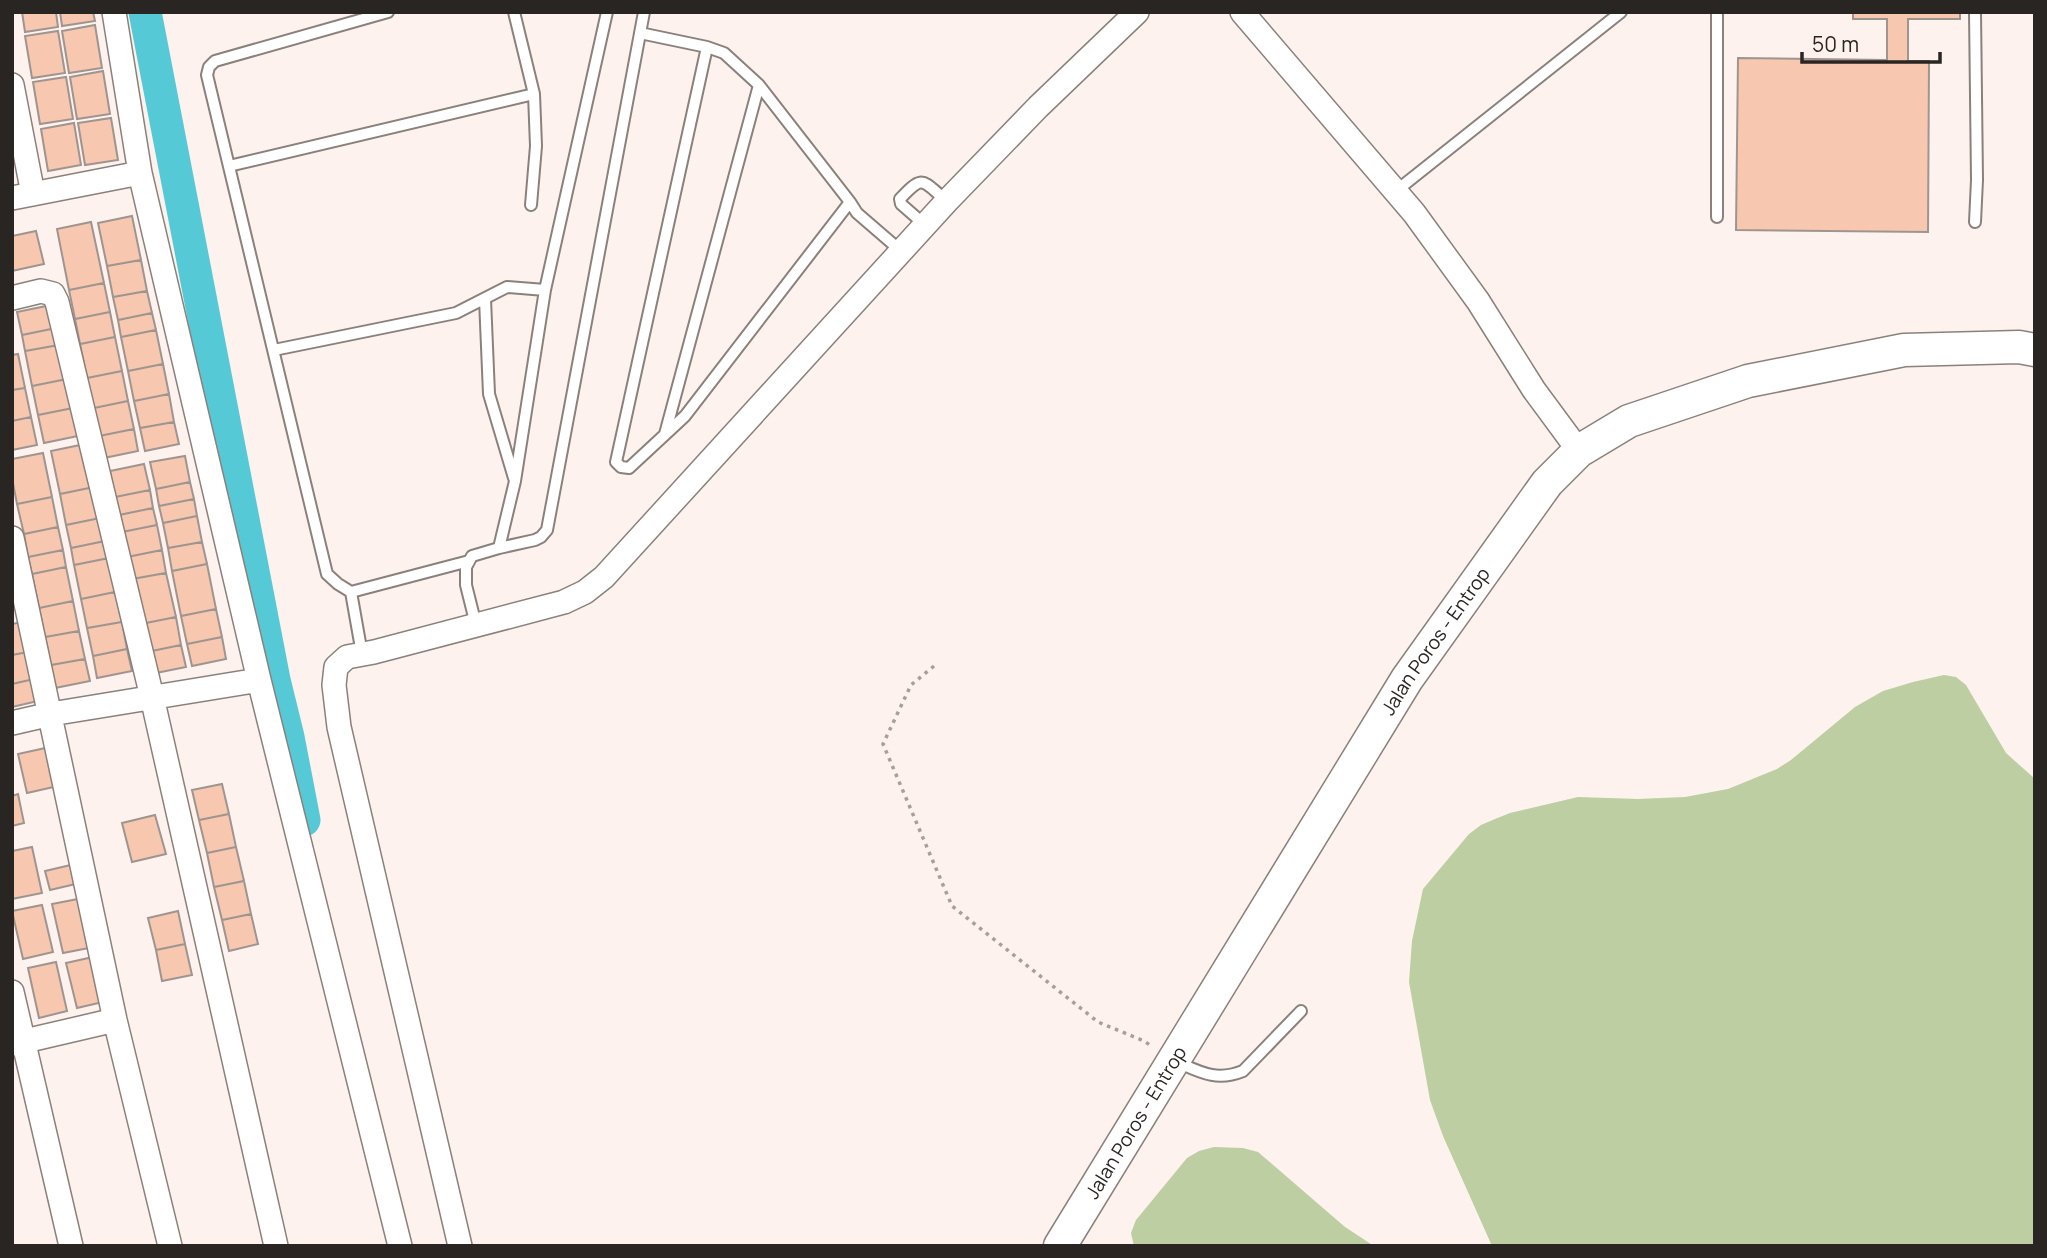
<svg xmlns="http://www.w3.org/2000/svg" width="2047" height="1258" font-family="Manrope,sans-serif">
<style>
.green{fill:#bccea2}
.lines{fill:none;stroke-linecap:round;stroke-linejoin:round}
.river{stroke:#55cad6;stroke-width:33}
.building{fill:#f7c7b0;stroke:#9f9590;stroke-width:2}
.lane-casing{stroke:#8b817c;stroke-width:14}
.street-casing{stroke:#8b817c;stroke-width:26}
.secondary-casing{stroke:#8b817c;stroke-width:35}
.path{stroke:#a79f9b;stroke-width:3.5;stroke-dasharray:3.5 5;stroke-linecap:butt}
.lane{stroke:#fff;stroke-width:10}
.street{stroke:#fff;stroke-width:23}
.secondary{stroke:#fff;stroke-width:32}
.labels{text-anchor:middle;stroke-width:5;stroke-linejoin:round;paint-order:stroke}
.street-label{font-size:19px;fill:#292523;stroke:#fdf2ed}
</style>
<rect width="100%" height="100%" fill="#fdf2ed"/>
<!-- green -->
<path class="green" d="M 1944,675 L 1956,677 L 1966,685 L 2006,753 L 2035,779 L 2035,1246 L 1492,1246 L 1443,1136 L 1430,1100 L 1409,982 L 1412,941 L 1423,889 L 1469,834 L 1481,825 L 1495,819 L 1510,813 L 1578,797 L 1638,799 L 1685,797 L 1728,789 L 1777,769 L 1791,760 L 1855,707 L 1883,691 L 1913,682 Z
M 1214,1147 L 1243,1148 L 1258,1152 L 1345,1227 L 1374,1246 L 1134,1246 L 1131,1233 L 1136,1220 L 1187,1158 L 1199,1151 Z"/>
<g class="lines">
<!-- river -->
<path class="river" d="M 145,12 L 274,680 L 288,737 L 304,820"/>
</g>
<!-- building -->
<path class="building" d="M 22,12 L 56,12 L 58,27 L 25,32 Z
M 60,12 L 93,12 L 95,21 L 62,26 Z
M 1853,12 L 1960,12 L 1960,19 L 1908,19 L 1908,61 L 1929,61 L 1928,232 L 1736,230 L 1738,58 L 1887,60 L 1887,19 L 1853,19 Z
M 95,25 L 102,68 L 69,73 L 62,31 Z
M 58,31 L 65,73 L 32,78 L 25,36 Z
M 103,71 L 110,114 L 77,119 L 70,77 Z
M 66,77 L 73,119 L 40,124 L 33,82 Z
M 111,118 L 118,160 L 85,165 L 78,123 Z
M 74,123 L 81,165 L 48,171 L 41,129 Z
M 132,216 L 141,260 L 107,266 L 98,223 Z
M 91,222 L 104,283 L 69,290 L 57,229 Z
M 36,231 L 44,264 L 12,271 L 12,236 Z
M 141,260 L 147,291 L 113,297 L 107,266 Z
M 104,283 L 110,312 L 75,319 L 69,290 Z
M 147,291 L 152,313 L 118,320 L 113,297 Z
M 51,305 L 56,328 L 22,335 L 17,312 Z
M 110,312 L 115,337 L 80,344 L 75,319 Z
M 152,313 L 156,330 L 121,337 L 118,320 Z
M 56,328 L 59,345 L 25,351 L 22,335 Z
M 156,330 L 163,364 L 128,371 L 121,337 Z
M 115,337 L 122,371 L 87,378 L 80,344 Z
M 59,345 L 67,379 L 32,386 L 25,351 Z
M 18,354 L 25,388 L 12,390 L 12,355 Z
M 163,364 L 169,394 L 134,401 L 128,371 Z
M 122,371 L 128,401 L 94,408 L 87,378 Z
M 67,379 L 73,408 L 38,415 L 32,386 Z
M 25,388 L 31,417 L 12,421 L 12,390 Z
M 169,394 L 174,422 L 140,428 L 134,401 Z
M 128,401 L 134,429 L 99,436 L 94,408 Z
M 73,408 L 78,436 L 44,443 L 38,415 Z
M 31,417 L 37,445 L 12,450 L 12,421 Z
M 174,422 L 179,444 L 145,451 L 140,428 Z
M 134,429 L 138,451 L 104,458 L 99,436 Z
M 85,444 L 94,487 L 60,494 L 51,451 Z
M 43,453 L 52,497 L 17,504 L 12,478 L 12,459 Z
M 185,456 L 190,482 L 156,489 L 150,462 Z
M 144,464 L 150,490 L 115,497 L 110,471 Z
M 190,482 L 194,499 L 159,506 L 156,489 Z
M 94,487 L 100,518 L 66,525 L 60,494 Z
M 150,490 L 153,508 L 119,515 L 115,497 Z
M 52,497 L 58,527 L 24,534 L 17,504 Z
M 194,499 L 197,516 L 163,523 L 159,506 Z
M 153,508 L 157,525 L 122,532 L 119,515 Z
M 197,516 L 202,542 L 168,548 L 163,523 Z
M 100,518 L 105,541 L 71,548 L 66,525 Z
M 157,525 L 162,550 L 127,557 L 122,532 Z
M 58,527 L 63,550 L 28,557 L 24,534 Z
M 105,541 L 109,558 L 74,565 L 71,548 Z
M 202,542 L 207,564 L 172,571 L 168,548 Z
M 63,550 L 66,567 L 32,574 L 28,557 Z
M 162,550 L 166,573 L 132,579 L 127,557 Z
M 109,558 L 115,592 L 81,599 L 74,565 Z
M 207,564 L 216,609 L 181,616 L 172,571 Z
M 66,567 L 73,601 L 39,608 L 32,574 Z
M 166,573 L 176,617 L 141,624 L 132,579 Z
M 115,592 L 122,622 L 87,628 L 81,599 Z
M 73,601 L 79,631 L 45,637 L 39,608 Z
M 216,609 L 222,637 L 187,644 L 181,616 Z
M 176,617 L 181,645 L 147,652 L 141,624 Z
M 22,622 L 28,652 L 12,655 L 12,624 Z
M 122,622 L 127,649 L 93,656 L 87,628 Z
M 79,631 L 85,659 L 51,665 L 45,637 Z
M 222,637 L 226,659 L 192,666 L 187,644 Z
M 181,645 L 186,667 L 151,674 L 147,652 Z
M 127,649 L 132,671 L 97,678 L 93,656 Z
M 28,652 L 34,679 L 12,684 L 12,655 Z
M 85,659 L 90,681 L 55,688 L 51,665 Z
M 34,679 L 38,701 L 12,707 L 12,684 Z
M 50,747 L 58,786 L 27,793 L 18,754 Z
M 222,784 L 229,814 L 199,820 L 192,790 Z
M 18,794 L 24,823 L 12,826 L 12,796 Z
M 229,814 L 236,847 L 207,853 L 199,820 Z
M 155,815 L 166,854 L 132,862 L 122,823 Z
M 32,847 L 42,893 L 12,899 L 12,851 Z
M 236,847 L 244,881 L 214,887 L 207,853 Z
M 75,864 L 80,883 L 50,890 L 45,871 Z
M 244,881 L 251,914 L 222,920 L 214,887 Z
M 83,898 L 94,947 L 63,953 L 52,904 Z
M 42,905 L 53,952 L 23,959 L 12,911 Z
M 178,911 L 185,944 L 156,950 L 148,918 Z
M 251,914 L 258,944 L 229,951 L 222,920 Z
M 185,944 L 192,975 L 162,981 L 156,950 Z
M 93,957 L 103,1002 L 77,1008 L 66,963 Z
M 56,962 L 67,1011 L 39,1018 L 28,968 Z"/>
<g class="lines">
<!-- lane casing -->
<g class="lane-casing">
<path id="lane" d="M 388,12 L 215,61 L 209,67 L 207,75 L 327,574 L 338,584 L 351,592 L 469,561
M 514,12 L 534,94 L 536,146 L 531,205
M 1975,12 L 1977,180 L 1975,222
M 640,33 L 707,47 L 724,53 L 759,85 L 850,202 L 857,213 L 901,251
M 707,47 L 616,462 L 621,467 L 629,468 L 685,416 L 850,202
M 229,166 L 534,94
M 1396,191 L 1621,12
M 1717,217 L 1717,12
M 925,225 L 901,204 L 900,199 C 924,173 922,181 947,201
M 485,299 L 489,394 L 514,478
M 274,350 L 456,313 L 507,287 L 545,290
M 665,434 L 759,85
M 499,548 L 515,481 L 545,290 L 607,12
M 351,592 L 362,654
M 476,625 L 466,585 L 466,567 L 472,556 L 499,548 L 535,540 L 541,537 L 547,530 L 644,12
M 1175,1061 C 1200,1072 1216,1082 1243,1071 L 1301,1011"/>
</g>
<!-- street casing -->
<g class="street-casing">
<path id="street" d="M 114,12 L 140,173 L 259,680 L 400,1246
M 1242,12 L 1414,213 L 1478,301 L 1534,390 L 1579,451
M 12,85 L 33,194
M 12,198 L 140,173
M 12,298 L 41,291 L 53,294 L 57,302 L 152,697 L 276,1246
M 12,538 L 115,1020 L 170,1246
M 12,723 L 51,714 L 259,680
M 12,992 L 71,1246
M 12,1044 L 115,1020
M 460,1246 L 339,727 L 334,685 L 336,667 L 347,657 L 374,652 L 564,602 L 585,592 L 604,577 L 947,201 L 1038,107 L 1137,12"/>
</g>
<!-- secondary casing -->
<g class="secondary-casing">
<g id="secondary">
<path id="s1" d="M 1060,1246 L 1407,679 L 1547,483 L 1579,451 L 1629,421 L 1748,381 L 1904,350 L 2019,347 L 2035,350"/>
</g>
</g>
<!-- path -->
<path class="path" d="M 934,666 L 911,685 L 883,744 L 952,906 L 1098,1022 L 1144,1041 L 1153,1047"/>
<!-- lane -->
<use href="#lane" class="lane"/>
<!-- street -->
<use href="#street" class="street"/>
<!-- secondary -->
<use href="#secondary" class="secondary"/>
</g>
<g class="labels">
<!-- street labels -->
<g class="street-label">
<text dy="7" stroke="none"><textPath href="#s1" startOffset="712">Jalan Poros - Entrop</textPath></text>
<text dy="7" stroke="none"><textPath href="#s1" startOffset="145">Jalan Poros - Entrop</textPath></text>
</g>
</g>
<!-- border -->
<rect width="2047" height="1258" fill="none" stroke="#292523" stroke-width="28"/>
<!-- scale -->
<path d="M1802 52v10h138v-10" fill="none" stroke="#292523" stroke-width="3.5"/>
<text x="1812" y="52" font-size="21" fill="#292523" stroke="#fdf2ed" stroke-width="5" paint-order="stroke">50 m</text>
</svg>
